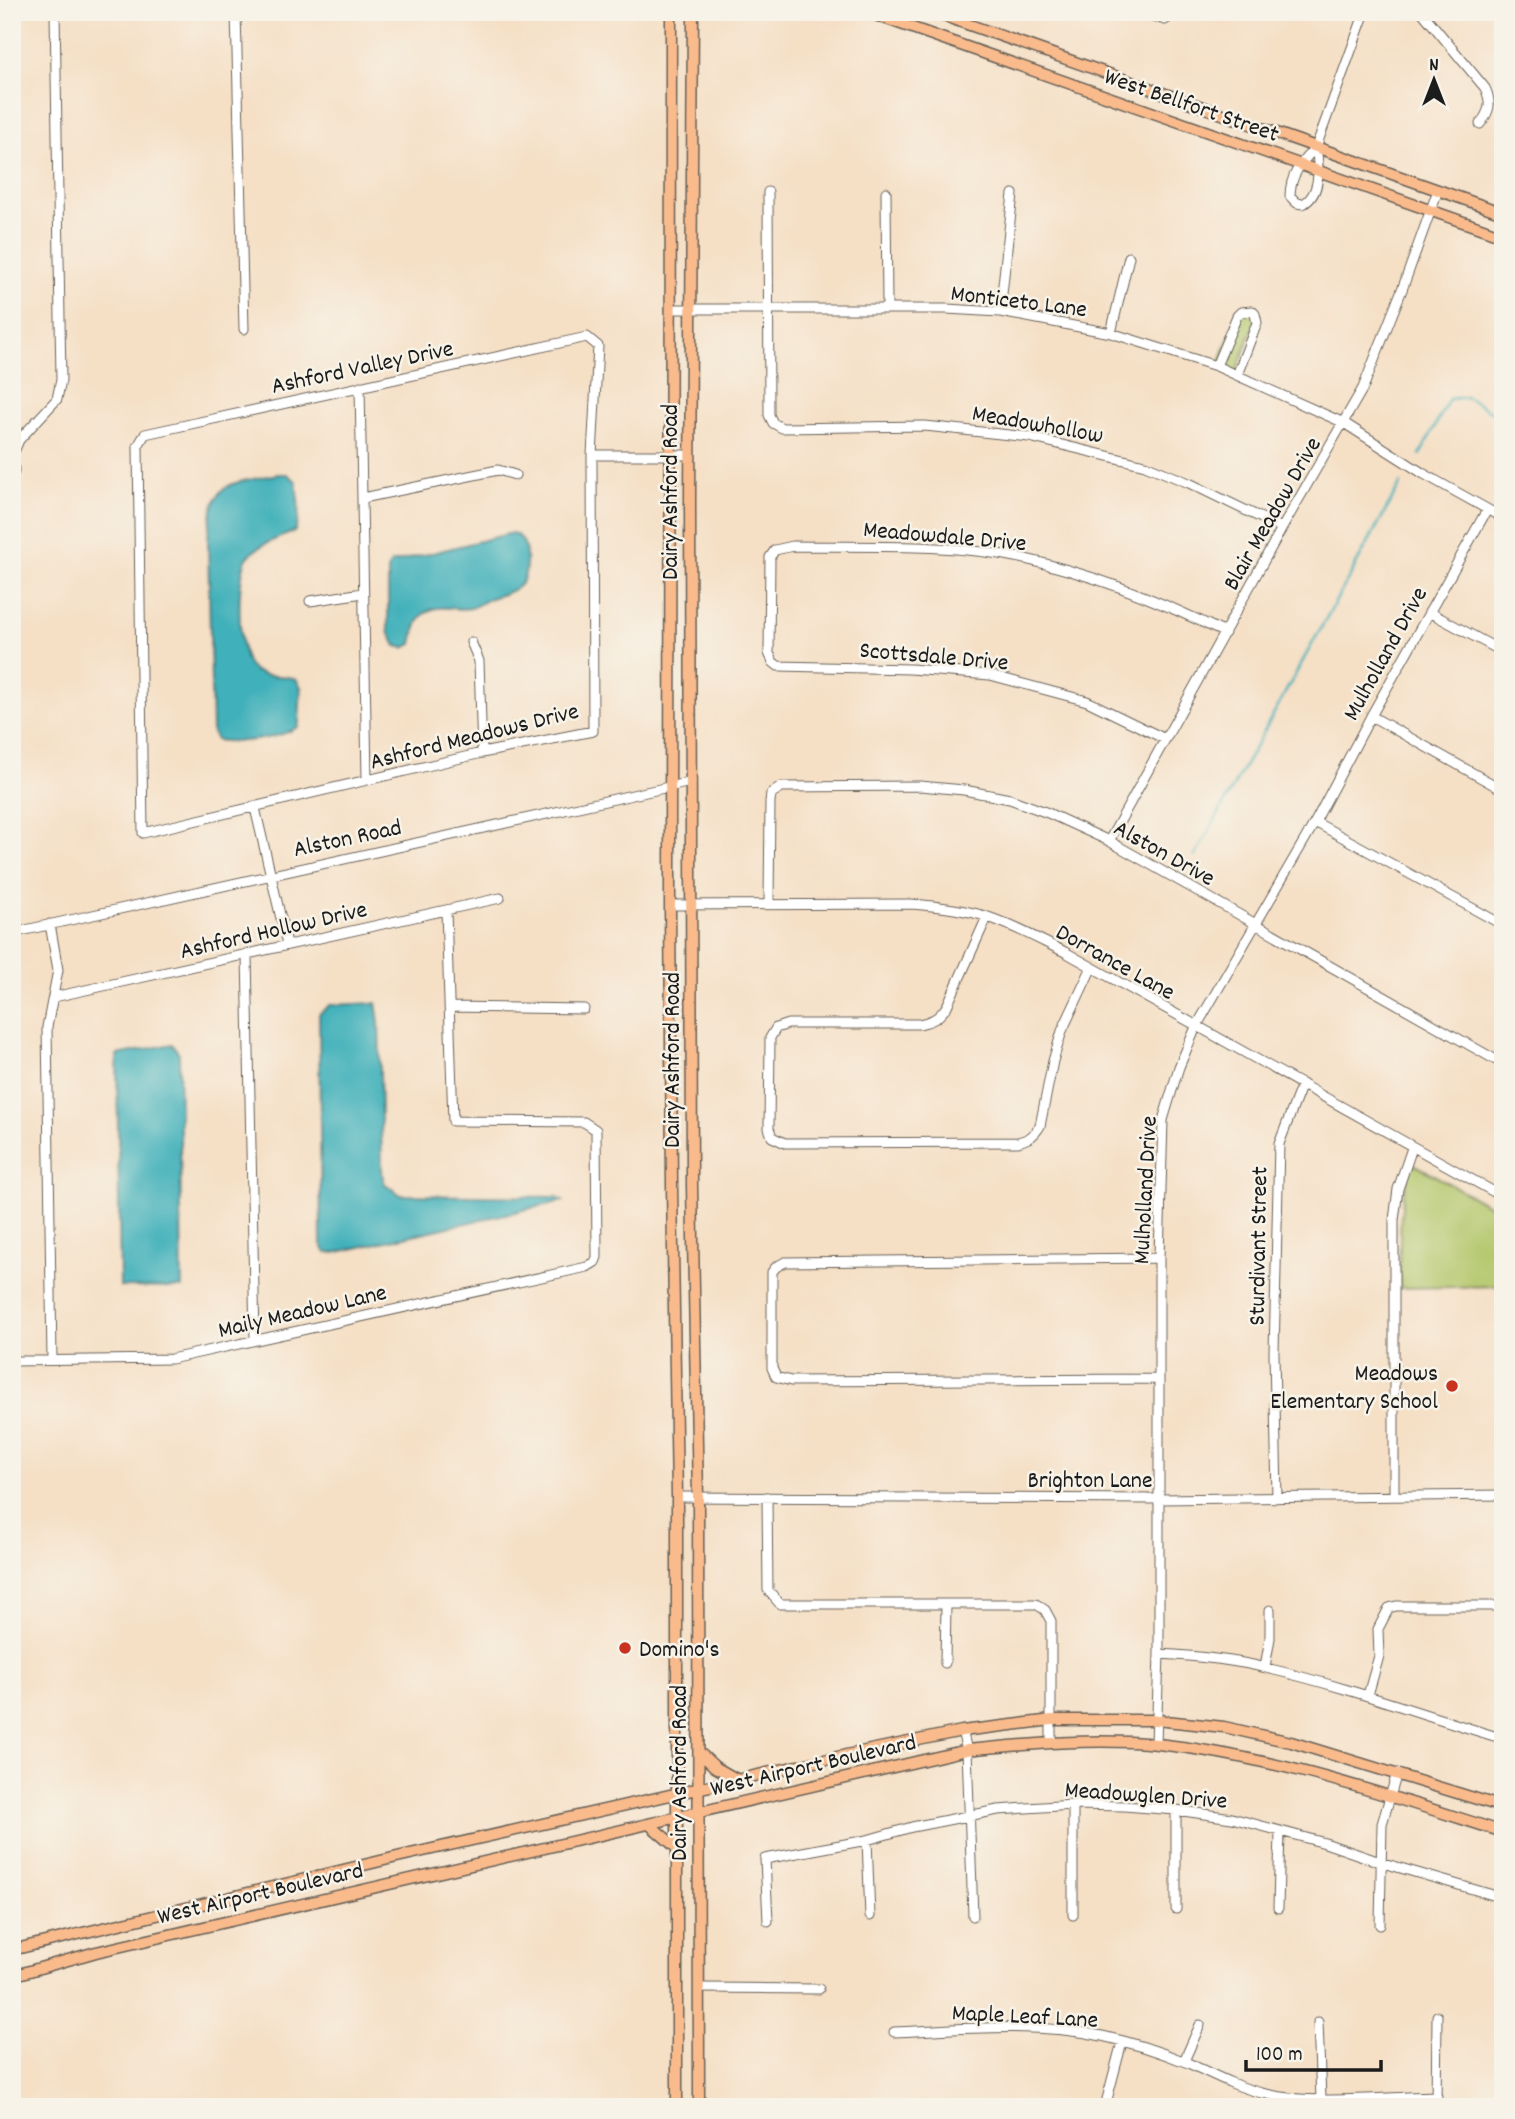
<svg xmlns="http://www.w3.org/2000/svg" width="1515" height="2119" font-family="Dekko,sans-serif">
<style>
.green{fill:#b2c669;stroke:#677142;stroke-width:2}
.water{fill:#40b0ba;stroke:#2e666b;stroke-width:2}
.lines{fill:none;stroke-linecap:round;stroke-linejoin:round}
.stream{stroke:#40b0ba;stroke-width:2.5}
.minor-casing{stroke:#686057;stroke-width:11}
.major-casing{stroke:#686057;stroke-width:13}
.minor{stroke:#fff;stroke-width:9}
.major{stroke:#fabb8c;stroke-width:10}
.poi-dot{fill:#c8321e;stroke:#f7f3e8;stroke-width:2.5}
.labels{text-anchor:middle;stroke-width:5;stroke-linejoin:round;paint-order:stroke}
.street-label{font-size:24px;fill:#1c1c1c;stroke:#f7f3e8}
.poi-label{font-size:24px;fill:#1c1c1c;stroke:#f7f3e8;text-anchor:end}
</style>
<rect width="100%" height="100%" fill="#f7f3e8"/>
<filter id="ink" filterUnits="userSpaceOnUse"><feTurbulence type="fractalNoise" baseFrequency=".0143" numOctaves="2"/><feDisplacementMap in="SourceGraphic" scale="14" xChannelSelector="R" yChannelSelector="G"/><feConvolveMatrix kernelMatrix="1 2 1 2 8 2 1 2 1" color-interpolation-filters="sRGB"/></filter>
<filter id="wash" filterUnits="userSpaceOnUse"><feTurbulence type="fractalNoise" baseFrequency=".00686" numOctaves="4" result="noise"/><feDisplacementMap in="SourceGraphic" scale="28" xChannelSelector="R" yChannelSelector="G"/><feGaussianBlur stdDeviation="1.57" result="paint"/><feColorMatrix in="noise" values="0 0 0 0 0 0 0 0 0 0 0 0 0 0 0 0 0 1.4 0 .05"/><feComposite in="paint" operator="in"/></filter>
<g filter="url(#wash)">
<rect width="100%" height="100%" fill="#f5dfc5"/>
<!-- green -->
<path class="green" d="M 1247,311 L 1256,319 L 1236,374 L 1218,366 L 1237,317 Z
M 1412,1163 L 1503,1213 L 1503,1286 L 1400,1288 C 1400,1242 1397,1207 1412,1163 Z"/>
<!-- water -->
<path class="water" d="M 278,474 L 287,474 L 296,481 C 298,497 301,515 295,531 C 280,538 259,544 248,557 C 236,572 237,653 250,667 C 262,680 282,673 296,679 L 301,687 L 299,722 L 298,727 C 279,739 239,744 216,740 L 212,732 L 208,539 C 213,480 224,485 278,474 Z
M 512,533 C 523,537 525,544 526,554 C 528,587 519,589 491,598 C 484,600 478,606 471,608 C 460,611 445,605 433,609 C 417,614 415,630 412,644 L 404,648 L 396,646 L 388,630 L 388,568 L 391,563 Z
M 376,1003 L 379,1021 L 382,1171 L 384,1183 L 401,1195 L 557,1197 L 563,1201 L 334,1253 L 326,1253 L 321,1244 L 319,1014 L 330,1005 Z
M 172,1044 L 179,1053 L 182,1288 L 120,1287 L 117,1055 Z"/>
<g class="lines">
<!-- stream -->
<path class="stream" d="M 1420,455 L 1449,399 L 1466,397 L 1503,418
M 1195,856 L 1401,483"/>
</g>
</g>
<g filter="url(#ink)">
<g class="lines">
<!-- minor casing -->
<g class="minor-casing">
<path id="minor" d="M 236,12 L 244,329
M 1139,12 L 1165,20 L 1177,12
M 1422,12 L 1485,88 C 1492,103 1490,111 1480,124
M 1316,147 C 1319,165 1322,194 1303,204 L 1297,203 L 1290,196 C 1290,175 1302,161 1316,147 L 1365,12
M 768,192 L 769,415 L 773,423 L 782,428 L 925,426 L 1029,437 L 1145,465 L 1189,483 L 1282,528
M 886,192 L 887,308
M 671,309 L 946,309 L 1000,312 L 1111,333 L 1216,366 L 1344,423 L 1424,474 L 1503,518
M 1000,312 L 1013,194
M 1111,333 L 1129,257
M 587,337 L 598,346 L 592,455 L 593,731 L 482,753 L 143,833 L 138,446 L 145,434 Z
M 1216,366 L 1237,316 L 1241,312 L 1252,311 L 1255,314 L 1257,323 L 1237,375
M 360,386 L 367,780
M 592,455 L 690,455
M 14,472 L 13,454 L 19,440 L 57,399 L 61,380 L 55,12
M 363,498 L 498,470 L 515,475
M 310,601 L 363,593
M 1429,612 L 1503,652
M 471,642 L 479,661 L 482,753
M 1371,716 L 1503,790
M 1165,739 L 1087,701 L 990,675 L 910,669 L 778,666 L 773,662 L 769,653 L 770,557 L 775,550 L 793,546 C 868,547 947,543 1021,558 C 1093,574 1159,600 1225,633
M 255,808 L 287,944
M 1315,822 L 1503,925
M 1109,841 L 1282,528 L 1363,388 L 1403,287 L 1438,190
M 769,903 L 770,802 L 771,794 L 781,787 L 920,786 L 964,790 L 1010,799 L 1048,813 L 1109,841 L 1503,1064
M 670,905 L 911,904 C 937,906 964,909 988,917 C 1015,926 1040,940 1065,952 L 1503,1197
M 987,917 L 947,1006 C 939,1018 933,1021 919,1024 L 788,1024 L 776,1028 L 770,1038 L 769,1128 L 772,1137 L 785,1143 L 1018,1142 C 1029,1139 1034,1136 1040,1126 L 1053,1061 L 1062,1031 L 1091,969
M 50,924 L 58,970 L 47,1027 L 52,1360
M 12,933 L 691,782
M 247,955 L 255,1340
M 54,997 L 500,898
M 449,1007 L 584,1009
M 12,1361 L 171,1359 L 587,1267 L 595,1262 L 597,1257 L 596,1130 L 584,1122 L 453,1121 L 446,910
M 1159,1379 L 791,1381 L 776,1377 L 772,1368 L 772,1272 L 776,1267 L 785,1262 L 1159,1258
M 1394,1496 L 1394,1220 L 1398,1189 L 1412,1148
M 677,1497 L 1160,1499 L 1503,1495
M 767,1497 L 768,1590 L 780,1604 L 1036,1604 L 1045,1610 L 1051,1621 L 1051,1742
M 1277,1498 L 1274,1353 L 1279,1144 L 1302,1084
M 1159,1654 C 1195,1656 1231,1659 1266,1668 C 1344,1686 1418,1713 1494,1736 L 1503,1734
M 945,1663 L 946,1605
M 1265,1667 L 1270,1638 L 1270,1610
M 1368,1695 L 1379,1656 L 1378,1629 L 1389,1608 L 1396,1606 L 1503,1606
M 962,1731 L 967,1750 L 973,1916
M 1156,1744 L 1159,1654 L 1159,1258 L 1163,1120 L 1179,1067 L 1196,1027 L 1315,822 L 1371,716 L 1487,510
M 1073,1805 L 1073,1915
M 867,1840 L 870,1916
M 1278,1908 L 1280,1831
M 1176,1909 L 1176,1810
M 768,1921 L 765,1859 L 867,1840 L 912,1827 L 998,1810 L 1073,1805 L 1124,1806 L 1176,1810 L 1232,1818 L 1325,1843 L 1380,1862 L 1503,1898
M 1380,1925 L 1382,1824 L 1397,1773
M 700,1988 L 819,1989
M 1318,2022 L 1321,2099
M 894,2032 C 962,2029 1035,2022 1102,2036 C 1130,2042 1161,2052 1188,2063 C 1212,2074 1236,2087 1262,2093 C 1313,2106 1383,2097 1437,2096
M 1184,2061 L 1200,2025
M 1105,2107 L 1122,2042
M 1436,2107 L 1437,2016"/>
</g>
<!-- major casing -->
<g class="major-casing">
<path id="major" d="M 671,12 L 670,905 L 672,1186 L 677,1497 L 677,2107
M 693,12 L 690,499 L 692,1186 L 698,1497 L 699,2107
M 867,12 L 1503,236
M 933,12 L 1503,213
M 700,1753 L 715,1767 L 738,1780
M 649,1824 L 678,1849
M 12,1950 L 397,1857 L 846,1755 L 962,1731 L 1052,1720 L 1156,1720 L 1224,1727 L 1291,1742 L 1503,1807
M 12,1976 L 96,1952 L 967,1750 C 1030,1744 1094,1738 1158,1744 C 1277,1757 1389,1796 1503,1832"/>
</g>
<!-- minor -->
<use href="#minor" class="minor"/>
<!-- major -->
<use href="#major" class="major"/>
</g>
</g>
<!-- markers -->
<g class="poi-dot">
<circle cx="1452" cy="1386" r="7"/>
<circle cx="625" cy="1648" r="7"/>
</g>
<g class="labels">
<!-- street labels -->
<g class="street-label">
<text transform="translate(1192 104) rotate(19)" y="8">West Bellfort Street</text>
<text transform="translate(1019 300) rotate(7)" y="8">Monticeto Lane</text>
<text transform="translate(362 366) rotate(-12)" y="8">Ashford Valley Drive</text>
<text transform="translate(1038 423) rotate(10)" y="8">Meadowhollow</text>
<text transform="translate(669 492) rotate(-90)" y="8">Dairy Ashford Road</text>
<text transform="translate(1271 513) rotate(-60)" y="8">Blair Meadow Drive</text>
<text transform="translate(945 535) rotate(5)" y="8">Meadowdale Drive</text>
<text transform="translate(1384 653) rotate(-61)" y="8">Mulholland Drive</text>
<text transform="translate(934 655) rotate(5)" y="8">Scottsdale Drive</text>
<text transform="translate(474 735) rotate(-14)" y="8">Ashford Meadows Drive</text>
<text transform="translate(347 837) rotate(-12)" y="8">Alston Road</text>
<text transform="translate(1165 852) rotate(29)" y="8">Alston Drive</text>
<text transform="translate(273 929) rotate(-13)" y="8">Ashford Hollow Drive</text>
<text transform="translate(1116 961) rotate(29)" y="8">Dorrance Lane</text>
<text transform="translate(671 1060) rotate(-90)" y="8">Dairy Ashford Road</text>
<text transform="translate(1144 1190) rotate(-87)" y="8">Mulholland Drive</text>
<text transform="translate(1257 1246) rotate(-89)" y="8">Sturdivant Street</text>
<text transform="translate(302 1310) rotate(-13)" y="8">Maily Meadow Lane</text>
<text x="1090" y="1487">Brighton Lane</text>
<text transform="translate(813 1764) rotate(-13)" y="8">West Airport Boulevard</text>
<text transform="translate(678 1773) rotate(-90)" y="8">Dairy Ashford Road</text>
<text transform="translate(1146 1794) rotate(4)" y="8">Meadowglen Drive</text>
<text transform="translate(260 1892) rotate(-13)" y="8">West Airport Boulevard</text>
<text transform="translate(1025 2015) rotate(3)" y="8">Maple Leaf Lane</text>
</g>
<!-- poi labels -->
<g class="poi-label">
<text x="1438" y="1380">Meadows<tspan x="1438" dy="28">Elementary School</tspan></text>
<text x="639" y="1656" text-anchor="start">Domino's</text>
</g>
</g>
<!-- margin -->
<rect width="1515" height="2119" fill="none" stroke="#f7f3e8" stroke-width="42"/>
<!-- north arrow -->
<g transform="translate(1434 80)" stroke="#f7f3e8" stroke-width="5" paint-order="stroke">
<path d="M0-5L12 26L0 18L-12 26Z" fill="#1c1c1c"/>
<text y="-10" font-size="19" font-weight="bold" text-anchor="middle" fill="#1c1c1c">N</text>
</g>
<!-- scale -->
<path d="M1246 2060v10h135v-10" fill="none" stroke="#1c1c1c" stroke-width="3.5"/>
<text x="1256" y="2060" font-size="21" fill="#1c1c1c" stroke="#f7f3e8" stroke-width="5" paint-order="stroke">100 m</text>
</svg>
